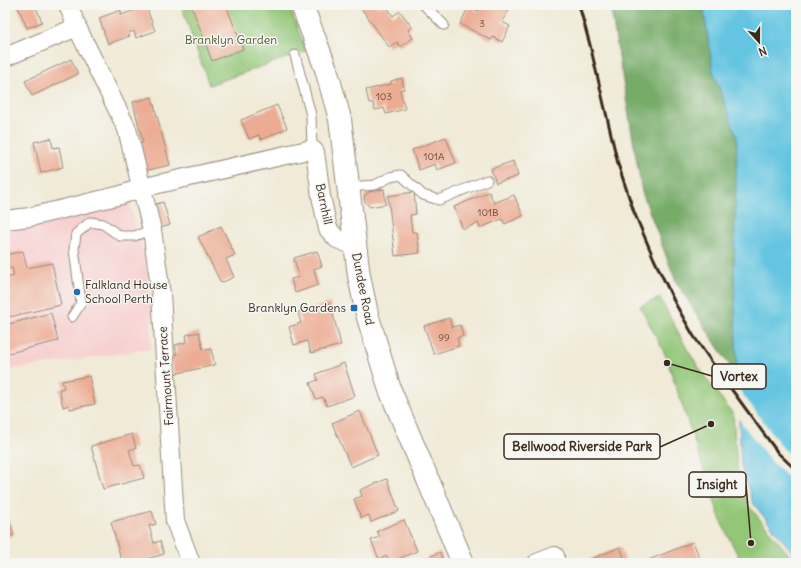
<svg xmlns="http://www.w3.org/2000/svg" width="801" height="568" font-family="Delius,sans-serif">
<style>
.built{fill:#f7d0d0}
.green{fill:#93c677;stroke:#67784a}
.forest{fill:#76ab68;stroke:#586a43}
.water{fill:#63c5e1;stroke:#4f7880}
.pier{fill:#f0ead6}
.building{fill:#ecac93}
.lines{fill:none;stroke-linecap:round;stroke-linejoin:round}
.lane-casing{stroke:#968a7a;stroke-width:11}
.street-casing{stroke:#968a7a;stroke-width:20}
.primary-casing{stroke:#968a7a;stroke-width:24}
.lane{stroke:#fff;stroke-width:9}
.street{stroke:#fff;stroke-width:18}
.primary{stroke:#fff;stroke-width:22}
.rail{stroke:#3b2a1e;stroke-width:3}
.poi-dot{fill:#1f6fb2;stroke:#f6f6f2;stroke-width:1.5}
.labels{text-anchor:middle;stroke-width:3;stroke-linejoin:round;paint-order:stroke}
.number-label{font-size:10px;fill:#674a3b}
.park-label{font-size:12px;fill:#555939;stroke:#f6f6f2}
.street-label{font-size:12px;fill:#3b2a1e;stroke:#f6f6f2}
.poi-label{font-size:12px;fill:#3b2a1e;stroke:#f6f6f2;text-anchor:start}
.leader{fill:none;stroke:#3b2a1e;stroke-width:1.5}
.callout-dot{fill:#3b2a1e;stroke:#f6f6f2;stroke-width:1.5}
.callout{fill:#f6f6f2;stroke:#3b2a1e;stroke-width:1.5}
.callout-label{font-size:13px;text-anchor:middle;font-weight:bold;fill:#3b2a1e}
</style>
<rect width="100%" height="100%" fill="#f6f6f2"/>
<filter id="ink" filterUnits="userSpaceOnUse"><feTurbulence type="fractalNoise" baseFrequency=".025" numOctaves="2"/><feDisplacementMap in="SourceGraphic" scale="8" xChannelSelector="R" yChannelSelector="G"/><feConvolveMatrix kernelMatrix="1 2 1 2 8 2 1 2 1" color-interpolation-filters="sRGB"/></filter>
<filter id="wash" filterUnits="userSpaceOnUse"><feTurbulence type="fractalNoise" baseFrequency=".012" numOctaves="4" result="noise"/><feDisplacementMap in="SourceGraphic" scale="16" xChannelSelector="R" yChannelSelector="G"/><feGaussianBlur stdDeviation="0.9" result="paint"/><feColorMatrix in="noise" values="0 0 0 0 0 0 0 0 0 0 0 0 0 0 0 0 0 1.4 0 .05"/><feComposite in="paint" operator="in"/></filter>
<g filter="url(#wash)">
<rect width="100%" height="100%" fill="#f0ead6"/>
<!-- built -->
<path class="built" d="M 128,197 L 147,268 L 152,316 L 151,349 L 5,370 L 5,224 Z"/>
<!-- green -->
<path class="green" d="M 181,5 L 289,5 L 306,51 L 209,85 Z
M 660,298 L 687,349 L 707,380 L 733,414 L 737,467 L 749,506 L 796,563 L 742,563 L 722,524 L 665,354 L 640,306 Z"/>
<!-- forest -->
<path class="forest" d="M 610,5 L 703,5 L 713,71 L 737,137 L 737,377 L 676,282 L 642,192 Z"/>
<!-- water -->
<path class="water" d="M 703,5 L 796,5 L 796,557 L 753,503 L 741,467 L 737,377 L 734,268 L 737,137 L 713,71 Z"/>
<!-- pier -->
<path class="pier" d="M 735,384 L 783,448 L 796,460 L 796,485 L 770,460 L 737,417 Z"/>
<g id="blocks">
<!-- building -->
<path class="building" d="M 17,5 L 35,5 L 42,22 L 27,28 Z
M 191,5 L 226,5 L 243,49 L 212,61 Z
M 359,5 L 376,5 L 378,7 L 381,5 L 386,5 L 393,16 L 400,11 L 412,27 L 408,30 L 413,38 L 400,47 L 397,42 L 389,47 Z
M 481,5 L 499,5 L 509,10 L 502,22 L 510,26 L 502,42 L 493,37 L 491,40 L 460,24 L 469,6 L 478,11 Z
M 146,6 L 155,31 L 136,38 L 134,31 L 129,33 L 130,36 L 108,44 L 99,18 L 121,10 L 121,15 Z
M 71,59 L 78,74 L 32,96 L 25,81 Z
M 402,78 L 404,89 L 400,90 L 405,109 L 386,114 L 384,108 L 375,110 L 373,103 L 369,103 L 366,90 L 391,84 L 391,81 Z
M 152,97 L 170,165 L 144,171 L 138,145 L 143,143 L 133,102 Z
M 277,105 L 287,128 L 261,140 L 259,135 L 249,139 L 241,120 Z
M 446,137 L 456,163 L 437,170 L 435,164 L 419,170 L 412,150 Z
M 51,138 L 53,148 L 59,147 L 63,167 L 41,173 L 34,142 Z
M 513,161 L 518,176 L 496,183 L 491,169 Z
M 384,189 L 386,204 L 370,207 L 365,202 L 364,196 L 369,192 Z
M 414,192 L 416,214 L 410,215 L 412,232 L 417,232 L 420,253 L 395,256 L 388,196 Z
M 489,192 L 494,203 L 514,195 L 523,216 L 505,224 L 502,219 L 480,228 L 478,223 L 463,229 L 454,207 Z
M 163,202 L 170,225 L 157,229 L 150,206 Z
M 221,226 L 235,255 L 226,259 L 234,277 L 221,283 L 198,237 Z
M 23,251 L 27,268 L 52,263 L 61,305 L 5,318 L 5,278 L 14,276 L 12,268 L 5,270 L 5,255 Z
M 317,251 L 322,266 L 314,269 L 318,285 L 295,293 L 291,279 L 299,277 L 294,258 Z
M 330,303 L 341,345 L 311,353 L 307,341 L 294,345 L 289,327 L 301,323 L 298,312 Z
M 51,313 L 58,341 L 5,354 L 5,325 Z
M 449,318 L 452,327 L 460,325 L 463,336 L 457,338 L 459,346 L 434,354 L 424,326 Z
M 199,332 L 203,350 L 211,349 L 215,365 L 174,374 L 170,355 L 177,354 L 175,345 L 187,342 L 186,335 Z
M 344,363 L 355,396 L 327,406 L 323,397 L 316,399 L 310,383 L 318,380 L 316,374 Z
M 89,376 L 95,404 L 70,409 L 69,405 L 63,407 L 59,389 L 64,388 L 62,381 Z
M 360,411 L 378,455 L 351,467 L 332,423 Z
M 132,434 L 136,448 L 129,450 L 134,466 L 140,465 L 144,478 L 103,489 L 91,446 Z
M 387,479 L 399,511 L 371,522 L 369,515 L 361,518 L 354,499 L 362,496 L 360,490 Z
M 5,509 L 14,535 L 5,538 Z
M 152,511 L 156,524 L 149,526 L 154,543 L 160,541 L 164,554 L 132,563 L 122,563 L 111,522 Z
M 404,520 L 417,551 L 389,563 L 387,556 L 379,559 L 371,540 L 380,537 L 377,531 Z
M 693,542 L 702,563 L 641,563 Z
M 620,547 L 626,563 L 587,563 L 586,561 Z
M 440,552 L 444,563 L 429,563 L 427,558 Z"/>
</g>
</g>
<g filter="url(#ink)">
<use href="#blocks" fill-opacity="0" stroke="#968a7a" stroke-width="1"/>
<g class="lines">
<!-- lane casing -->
<g class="lane-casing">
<path id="lane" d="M 424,5 L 444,25
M 295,55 L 311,115 L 312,149
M 348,187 L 375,185 L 390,177 L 401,175 L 423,195 L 439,200 L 487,180
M 72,317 L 81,303 L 74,249 L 76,234 L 90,222 L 103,224 L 120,236 L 134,236 L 152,230"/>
</g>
<!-- street casing -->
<g class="street-casing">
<path id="street" d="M 68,5 L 77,27 L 127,129 L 152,230 L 161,294 L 175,521 L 191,563
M 8,56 L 77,27
M 5,220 L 30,217 L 121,195 L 141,188 L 312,149 L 315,152 L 321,196 L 328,229 L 337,239 L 355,246
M 537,563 L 555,556"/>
</g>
<!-- primary casing -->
<g class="primary-casing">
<path id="primary" d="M 302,5 L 326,69 L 340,119 L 359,276 L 367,314 L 390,390 L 463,563"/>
</g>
<!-- lane -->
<use href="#lane" class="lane"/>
<!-- street -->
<use href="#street" class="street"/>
<!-- primary -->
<use href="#primary" class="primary"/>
<!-- rail -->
<path class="rail" d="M 579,5 L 590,45 L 618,164 L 634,212 L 654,259 L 675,303 L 693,335 L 713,364 L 778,453 L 796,470"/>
</g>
</g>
<!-- markers -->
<g class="poi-dot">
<circle cx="77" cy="292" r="4"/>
<rect x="350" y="304" width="8" height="8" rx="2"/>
</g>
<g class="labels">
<!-- number labels -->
<g class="number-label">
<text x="482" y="27">3</text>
<text x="384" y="100">103</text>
<text x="434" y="160">101A</text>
<text x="488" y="216">101B</text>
<text x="444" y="341">99</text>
</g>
<!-- park labels -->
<g class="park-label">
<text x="231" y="44">Branklyn Garden</text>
</g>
<!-- street labels -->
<g class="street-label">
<text transform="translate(324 204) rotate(78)" y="4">Barnhill</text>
<text transform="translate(363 289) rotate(79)" y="4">Dundee Road</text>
<text transform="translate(166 376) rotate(-94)" y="4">Fairmount Terrace</text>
</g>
<!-- poi labels -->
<g class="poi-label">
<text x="85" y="289">Falkland House<tspan x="85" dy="14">School Perth</tspan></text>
<text x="346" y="312" text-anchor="end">Branklyn Gardens</text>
</g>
</g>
<!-- callouts -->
<path class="leader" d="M667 363L712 376M711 424L660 447M751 543L746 485"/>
<g class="callout-dot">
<circle cx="667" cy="363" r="4"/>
<circle cx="711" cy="424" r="4"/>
<circle cx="751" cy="543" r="4"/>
</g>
<g class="callout">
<rect x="712" y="364" width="54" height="25" rx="4"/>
<rect x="504" y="434" width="156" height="25" rx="4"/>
<rect x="689" y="472" width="57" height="25" rx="4"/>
</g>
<g class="callout-label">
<text x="739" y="381">Vortex</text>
<text x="582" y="451">Bellwood Riverside Park</text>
<text x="717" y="489">Insight</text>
</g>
<!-- margin -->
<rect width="801" height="568" fill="none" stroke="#f6f6f2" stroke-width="20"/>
<!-- north arrow -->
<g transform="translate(759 42) rotate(159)" stroke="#f6f6f2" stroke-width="3" paint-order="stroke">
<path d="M0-3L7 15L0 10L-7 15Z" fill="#3b2a1e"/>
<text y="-6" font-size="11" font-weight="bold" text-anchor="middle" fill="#3b2a1e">N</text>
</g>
</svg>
